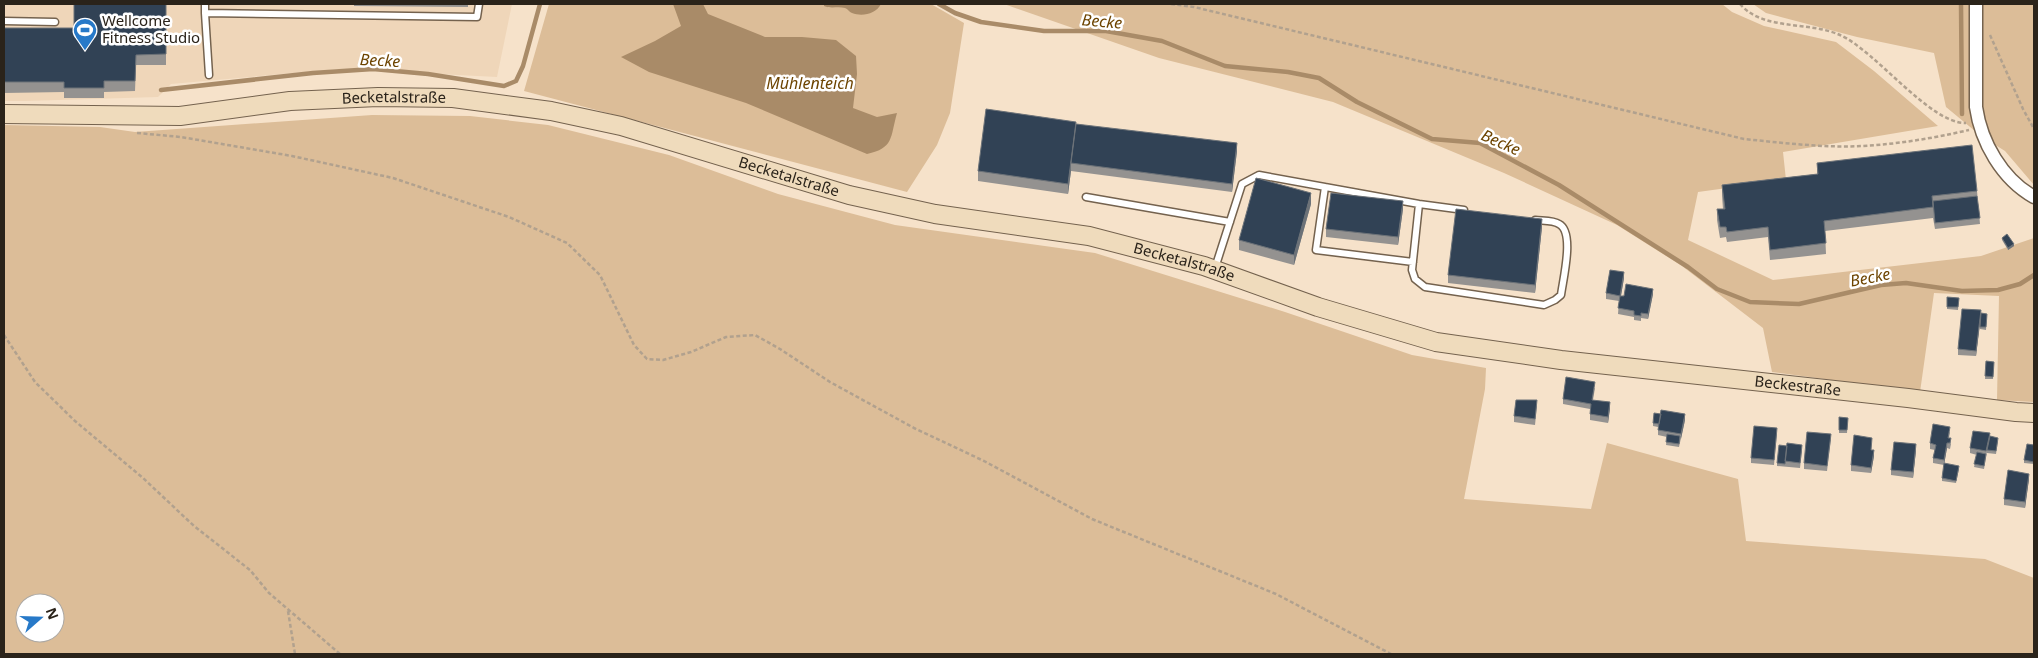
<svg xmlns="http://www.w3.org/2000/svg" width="2038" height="658" font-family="'Noto Sans',sans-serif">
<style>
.built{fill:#efd6b9}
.green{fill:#dcbd98;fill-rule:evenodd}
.water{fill:#a98b68}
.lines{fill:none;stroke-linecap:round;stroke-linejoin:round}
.stream{stroke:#a98b68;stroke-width:4.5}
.service-casing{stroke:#74624e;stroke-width:9}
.minor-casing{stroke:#74624e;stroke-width:15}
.secondary-casing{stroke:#74624e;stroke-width:20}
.path{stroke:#b1a18e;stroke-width:2.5;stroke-dasharray:4 2.5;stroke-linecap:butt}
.service{stroke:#fff;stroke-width:6}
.minor{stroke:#fff;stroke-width:12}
.secondary{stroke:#efdbbc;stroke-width:18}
.wall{fill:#949290}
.shaded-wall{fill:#6c7278}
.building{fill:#314255;stroke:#6c7278}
.labels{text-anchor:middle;stroke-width:5;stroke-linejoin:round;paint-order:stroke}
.poi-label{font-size:15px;fill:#2a231a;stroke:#fff;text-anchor:start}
.street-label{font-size:15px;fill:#2a231a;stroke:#fff}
.water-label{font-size:16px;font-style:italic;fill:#6d4400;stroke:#fff}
</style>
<rect width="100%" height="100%" fill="#f6e2ca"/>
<!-- built -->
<path class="built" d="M 4,4 L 512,4 L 497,77 L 339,69 L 171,84 L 158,97 L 25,101 L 4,101 Z"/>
<!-- green -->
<path class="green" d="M 549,4 L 931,4 L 964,23 L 950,113 L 937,145 L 907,192 L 524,91 Z
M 1004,4 L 1722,4 L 1732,12 L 1764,26 L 1836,42 L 1874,71 L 1938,126 L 1783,152 L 1786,180 L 1698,192 L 1688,240 L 1773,280 L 1981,256 L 2034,238 L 2034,402 L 1997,400 L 1999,296 L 1934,293 L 1920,392 L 1772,372 L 1763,328 L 1682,266 L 1617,225 L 1504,173 L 1333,102 L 1159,58 Z
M 1753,4 L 2034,4 L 2034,185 L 2005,151 L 1981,136 L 1946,107 L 1934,53 L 1857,37 L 1766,13 Z
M 372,115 L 470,116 L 548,125 L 669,155 L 778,194 L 895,225 L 1095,253 L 1285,312 L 1412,355 L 1486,368 L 1485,389 L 1464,499 L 1591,509 L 1607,443 L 1738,479 L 1746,541 L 1985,559 L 2034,578 L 2034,654 L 4,654 L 4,125 L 100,127 L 135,132 ZM 25,603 L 55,603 L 55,633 L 25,633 Z"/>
<!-- water -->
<path class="water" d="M 673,4 L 703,4 L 708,14 L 765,37 L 802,37 L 836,40 L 856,56 L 857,74 L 853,108 L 877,117 L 897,113 C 890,138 894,148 867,154 L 746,103 L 649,72 L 621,57 L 655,41 L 681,26 Z
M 824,4 L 881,4 C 876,14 862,17 852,13 C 849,12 848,9 845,8 C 838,6 831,9 824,6 Z"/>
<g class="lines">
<!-- stream -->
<path class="stream" d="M 939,4 L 955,13 L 981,22 L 1044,31 L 1106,31 L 1162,41 L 1225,66 L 1288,72 L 1319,78 L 1357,102 L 1432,139 L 1480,143 L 1559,185 L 1688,267 L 1717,289 L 1750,302 L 1799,304 L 1881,285 L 1906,283 L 1962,291 L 1998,290 L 2020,284 L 2034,275
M 1961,4 L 1962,114
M 161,90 L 313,73 L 373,69 L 428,74 L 504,86 L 516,81 L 523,66 L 540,4"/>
<!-- service casing -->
<g class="service-casing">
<path id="service" d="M 205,4 L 205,13
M 4,21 L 55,22
M 209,75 L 205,13 L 477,17 L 479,4
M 1325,187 L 1316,250 L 1413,262
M 1086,197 L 1230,222
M 1419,204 L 1412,270 L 1415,279 L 1425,287 L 1544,305 L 1555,300 L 1561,295 C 1563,279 1575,232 1559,224 C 1553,220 1542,221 1535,220
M 1215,268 L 1242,184 L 1259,175 L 1419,204 L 1464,210"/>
</g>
<!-- minor casing -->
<g class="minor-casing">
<path id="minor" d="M 1976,4 L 1976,107 C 1981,142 2002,179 2034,197"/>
</g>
<!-- secondary casing -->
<g class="secondary-casing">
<g id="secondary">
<path id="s1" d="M 4,114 L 180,116 L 290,101 L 378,97 L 453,98 L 551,111 L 621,126 L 849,195 L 935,214 L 1089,236 L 1204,266 L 1318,307 L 1436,342 L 1561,360 L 1908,398 L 2016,412 L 2034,413"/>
</g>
</g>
<!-- path -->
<path class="path" d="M 1171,4 L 1194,7 L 1744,139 C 1784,143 1824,148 1863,146 C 1899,144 1934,138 1969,130
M 1740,4 C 1763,31 1809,21 1840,35 C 1876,51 1930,124 1966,123
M 1990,35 L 2023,109 L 2034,129
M 137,133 L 181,137 L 292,156 L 393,178 L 509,217 L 567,243 L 600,275 L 634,345 L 647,359 L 663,360 L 691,352 L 726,337 L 755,335 L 780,349 L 830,382 L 914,428 L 984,461 L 1092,519 L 1276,594 L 1391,654
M 4,335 L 35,382 L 75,421 L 143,478 L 194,526 L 250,570 L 269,593 L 340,654
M 288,611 L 295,654"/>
<!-- service -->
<use href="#service" class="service"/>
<!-- minor -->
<use href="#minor" class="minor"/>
<!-- secondary -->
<use href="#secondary" class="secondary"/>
</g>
<!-- wall -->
<path class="wall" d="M 166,4 L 166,65 L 136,65 L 135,91 L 104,92 L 104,98 L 64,98 L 64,92 L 4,93 L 4,28 L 74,28 Z
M 354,4 L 468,4 L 468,7 L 354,6 Z
M 1076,124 L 1237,151 L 1232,192 L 1071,171 L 1068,194 L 978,181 L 978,171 Z
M 1817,163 L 1977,191 L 1980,224 L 1935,229 L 1933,218 L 1825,231 L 1826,254 L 1770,260 L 1768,237 L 1727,242 L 1726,237 L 1720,238 L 1717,220 L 1717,209 L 1723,209 L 1722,196 L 1722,185 L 1817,174 Z
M 1311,204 L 1294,265 L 1239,250 L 1239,240 Z
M 1403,209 L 1398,245 L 1326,237 L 1326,229 Z
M 1542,227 L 1535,293 L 1448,283 L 1448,275 Z
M 2002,238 L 2014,246 L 2008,250 L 2002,240 Z
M 1624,278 L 1621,296 L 1653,294 L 1648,319 L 1641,318 L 1641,321 L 1634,320 L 1634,317 L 1618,314 L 1619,301 L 1606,299 L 1606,293 Z
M 1947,297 L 1959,298 L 1958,310 L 1947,309 Z
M 1981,313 L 1987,314 L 1986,330 L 1980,329 L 1980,320 L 1976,356 L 1958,355 L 1958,349 Z
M 1986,361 L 1994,362 L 1993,379 L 1985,379 Z
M 1595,388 L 1593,400 L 1610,408 L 1608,423 L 1590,420 L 1590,409 L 1563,404 L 1563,399 Z
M 1537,406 L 1535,425 L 1514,422 L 1514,416 Z
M 1839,417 L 1848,418 L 1847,433 L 1839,433 Z
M 1685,420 L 1679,447 L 1666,445 L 1667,437 L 1658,435 L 1658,427 L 1653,426 L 1653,423 Z
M 1950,432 L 1949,438 L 1951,444 L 1950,449 L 1947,448 L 1944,465 L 1933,463 L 1933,458 L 1935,450 L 1930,449 L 1930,443 Z
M 1777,433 L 1774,465 L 1751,463 L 1751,458 Z
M 1990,436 L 1998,441 L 1996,454 L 1987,453 L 1987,452 L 1984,469 L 1974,467 L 1977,455 L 1970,453 L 1970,448 Z
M 1831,439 L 1827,471 L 1804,469 L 1804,463 Z
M 2034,445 L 2034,464 L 2024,463 L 2024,460 Z
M 1871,450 L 1874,456 L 1871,473 L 1851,471 L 1851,465 Z
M 1916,450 L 1913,478 L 1891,475 L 1891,470 Z
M 1802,451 L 1800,468 L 1777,466 L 1777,463 Z
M 1959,469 L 1956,483 L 1942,481 L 1942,478 Z
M 2029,479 L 2025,508 L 2004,505 L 2004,499 Z"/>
<!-- shaded-wall -->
<path class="shaded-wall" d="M 1237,143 L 1237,151 L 1232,192 L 1232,184 Z
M 1071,163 L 1071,171 L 1068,194 L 1068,184 Z
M 1311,193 L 1311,204 L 1294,265 L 1294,255 Z
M 1403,201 L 1403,209 L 1398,245 L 1398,237 Z
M 1542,219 L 1542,227 L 1535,293 L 1535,285 Z
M 2014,244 L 2014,246 L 2008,250 L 2008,248 Z
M 1624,272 L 1624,278 L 1620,301 L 1620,296 Z
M 1653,289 L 1653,294 L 1648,319 L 1648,314 Z
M 1981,310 L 1981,316 L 1976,356 L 1976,351 Z
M 1610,402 L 1610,408 L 1608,423 L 1608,417 Z
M 1685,414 L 1685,420 L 1681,439 L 1681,434 Z
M 1947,443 L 1947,448 L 1944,465 L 1944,460 Z
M 1916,444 L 1916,450 L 1913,478 L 1913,472 Z
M 1874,450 L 1874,456 L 1871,473 L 1871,468 Z
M 2029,474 L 2029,479 L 2025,508 L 2025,502 Z"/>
<!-- building -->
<path class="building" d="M 74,4 L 166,4 L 166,54 L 136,55 L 135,81 L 104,81 L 104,88 L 64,88 L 64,82 L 4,82 L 4,28 L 74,28 Z
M 986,109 L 1076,122 L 1068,184 L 978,171 Z
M 1076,124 L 1237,143 L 1232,184 L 1071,163 Z
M 1972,145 L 1977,191 L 1932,196 L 1933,207 L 1824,221 L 1826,243 L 1770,250 L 1768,227 L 1727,232 L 1726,227 L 1720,227 L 1717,209 L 1725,209 L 1722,185 L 1818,174 L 1817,163 Z
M 1256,178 L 1311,193 L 1294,255 L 1239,240 Z
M 1331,193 L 1403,201 L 1398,237 L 1326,229 Z
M 1977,196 L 1980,218 L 1935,223 L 1933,201 Z
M 1456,209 L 1542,219 L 1535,285 L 1448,275 Z
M 2007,234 L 2014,244 L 2008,248 L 2002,238 Z
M 1610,270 L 1624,272 L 1620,296 L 1624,296 L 1626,284 L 1653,289 L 1648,314 L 1641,313 L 1641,316 L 1634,315 L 1634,311 L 1618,308 L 1620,296 L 1606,293 Z
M 1947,297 L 1959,298 L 1958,307 L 1947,307 Z
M 1962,309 L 1981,310 L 1976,351 L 1958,349 Z
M 1981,313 L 1987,314 L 1986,327 L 1980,327 Z
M 1986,361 L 1994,362 L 1993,377 L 1985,376 Z
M 1566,377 L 1595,382 L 1592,400 L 1610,402 L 1608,417 L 1590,414 L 1591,404 L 1563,399 Z
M 1516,400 L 1537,400 L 1535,419 L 1514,416 Z
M 1661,410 L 1685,414 L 1681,434 L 1658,430 Z
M 1654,413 L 1661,414 L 1659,424 L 1653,423 Z
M 1839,417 L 1848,418 L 1847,430 L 1839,430 Z
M 1933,424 L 1950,427 L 1948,438 L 1951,438 L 1950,443 L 1947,443 L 1944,460 L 1933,458 L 1936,445 L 1930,443 Z
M 1754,426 L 1777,428 L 1774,460 L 1751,458 Z
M 1973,431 L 1990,433 L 1986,451 L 1970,448 Z
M 1807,432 L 1831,434 L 1827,466 L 1804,463 Z
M 1667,434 L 1680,436 L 1679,444 L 1666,442 Z
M 1854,435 L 1872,438 L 1871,450 L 1874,450 L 1871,468 L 1851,465 Z
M 1990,436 L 1998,438 L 1996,451 L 1987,450 Z
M 1894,442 L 1916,444 L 1913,472 L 1891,470 Z
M 1787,443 L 1802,445 L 1800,463 L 1785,461 Z
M 2027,444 L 2034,445 L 2034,462 L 2024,460 Z
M 1779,445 L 1787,446 L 1785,464 L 1777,463 Z
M 1977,452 L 1986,454 L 1984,466 L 1974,464 Z
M 1944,463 L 1959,466 L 1956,481 L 1942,478 Z
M 2008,470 L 2029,474 L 2025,502 L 2004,499 Z"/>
<!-- icons -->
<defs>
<g id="stadium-pin" transform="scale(1.25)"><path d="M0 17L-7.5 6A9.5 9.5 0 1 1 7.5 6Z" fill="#2779c8" stroke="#fff"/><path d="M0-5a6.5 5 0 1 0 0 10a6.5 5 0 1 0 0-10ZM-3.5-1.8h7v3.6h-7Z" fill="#fff"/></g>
</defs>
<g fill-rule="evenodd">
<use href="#stadium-pin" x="85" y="30"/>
</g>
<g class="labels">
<!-- poi labels -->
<g class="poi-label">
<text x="102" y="26">Wellcome<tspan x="102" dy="17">Fitness Studio</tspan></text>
</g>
<!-- street labels -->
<g class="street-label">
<text dy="5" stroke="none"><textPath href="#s1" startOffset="391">Becketalstraße</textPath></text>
<text dy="5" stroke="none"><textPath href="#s1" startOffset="796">Becketalstraße</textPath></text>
<text dy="5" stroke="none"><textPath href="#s1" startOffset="1201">Becketalstraße</textPath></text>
<text dy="5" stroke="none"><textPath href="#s1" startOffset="1830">Beckestraße</textPath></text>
</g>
<!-- water labels -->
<g class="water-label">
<text transform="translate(1102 21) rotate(5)" y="6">Becke</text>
<text transform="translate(380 60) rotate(3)" y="6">Becke</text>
<text x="810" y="89">Mühlenteich</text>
<text transform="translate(1501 142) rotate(24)" y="6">Becke</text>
<text transform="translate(1870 277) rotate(-11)" y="6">Becke</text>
</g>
</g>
<!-- border -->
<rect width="2038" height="658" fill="none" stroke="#2a231a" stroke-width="10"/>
<!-- north arrow -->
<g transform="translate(40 618) rotate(70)"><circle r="24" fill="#ffffff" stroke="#aaa7a3"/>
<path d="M0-4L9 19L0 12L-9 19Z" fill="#2779c8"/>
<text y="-8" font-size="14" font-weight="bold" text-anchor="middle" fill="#2a231a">N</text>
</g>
</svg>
